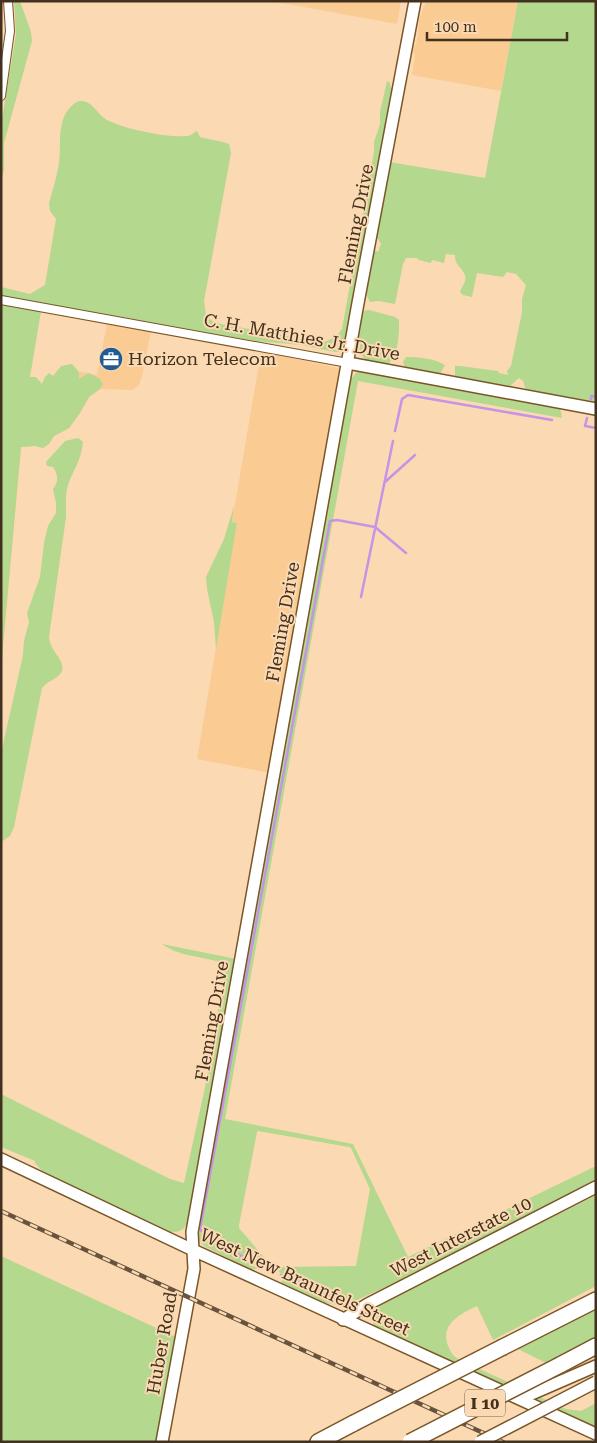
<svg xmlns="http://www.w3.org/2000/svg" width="597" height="1443" font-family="'Roboto Serif',serif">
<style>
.built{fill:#fbcb94}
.green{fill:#b3d88e}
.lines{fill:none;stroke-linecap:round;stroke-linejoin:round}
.stream{stroke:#c395e4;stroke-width:2.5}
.street-casing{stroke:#7a5526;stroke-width:10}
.secondary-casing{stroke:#7a5526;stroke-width:14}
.highway-casing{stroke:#7a5526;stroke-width:18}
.street{stroke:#fff;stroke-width:8}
.secondary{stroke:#fff;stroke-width:11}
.highway{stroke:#fff;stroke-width:15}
.rail-casing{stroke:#68543d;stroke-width:4.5}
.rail{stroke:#fbd9b2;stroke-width:2.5;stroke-dasharray:8;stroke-linecap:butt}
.secondary-bridge-casing{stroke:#7a5526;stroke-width:14;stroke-linecap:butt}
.highway-bridge-casing{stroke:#7a5526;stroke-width:18;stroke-linecap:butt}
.secondary-bridge{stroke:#fff;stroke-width:11}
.highway-bridge{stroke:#fff;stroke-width:15}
.labels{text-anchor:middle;stroke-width:4;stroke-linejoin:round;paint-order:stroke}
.shield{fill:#fbd9b2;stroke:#7a634a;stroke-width:1}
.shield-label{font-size:16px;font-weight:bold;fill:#42311e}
.street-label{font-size:18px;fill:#42311e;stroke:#fbd9b2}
.poi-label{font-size:18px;fill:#42311e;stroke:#fbd9b2;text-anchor:start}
</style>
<rect width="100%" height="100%" fill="#fbd9b2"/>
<!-- built -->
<path class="built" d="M 270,1 L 401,1 L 397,24 Z
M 426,1 L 518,1 L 501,91 L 412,75 L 415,55 L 413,51 L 417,40 L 419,20 Z
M 1,304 L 41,311 L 28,385 L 67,392 L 71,370 L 97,375 L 107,324 L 151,332 L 142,376 L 139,385 L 133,390 L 100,389 L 93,393 L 89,397 L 80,413 L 69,428 L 54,436 L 49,444 L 43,448 L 35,446 L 21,447 L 1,668 Z
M 261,352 L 339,368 L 342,373 L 270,773 L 197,759 L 237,523 L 232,522 Z"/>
<!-- green -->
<path class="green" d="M 14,1 L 20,1 L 31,32 L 32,41 L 4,143 L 4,171 L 1,178 L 1,125 L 16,34 Z
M 518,1 L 596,1 L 596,403 L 526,390 L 523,381 L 519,378 L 511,385 L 512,388 L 455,376 L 455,366 L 460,366 L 498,371 L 499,373 L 508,375 L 507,371 L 511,366 L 522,312 L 522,299 L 526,285 L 516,274 L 507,272 L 503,277 L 477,273 L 472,297 L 463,295 L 460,292 C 461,288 464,285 465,281 C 468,270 454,267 455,255 L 446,254 L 444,263 L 432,260 L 431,263 L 419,260 L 417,258 L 406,258 L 403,264 L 395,304 L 379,301 L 370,302 L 365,292 L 373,249 L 378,252 L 381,244 L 376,236 L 389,162 L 485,178 Z
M 387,81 L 390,83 L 391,88 L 394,88 L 344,348 L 338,352 L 335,352 L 302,345 L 255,341 L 156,325 L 134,319 L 1,297 L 1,287 L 30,294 L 45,285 L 56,219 L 50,211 L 49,204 C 52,191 57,177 59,163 C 61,149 58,131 64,117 C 66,112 73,102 80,101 C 92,100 98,115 107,120 C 124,129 168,138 187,136 C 191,136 193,133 197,131 L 200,137 C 210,140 219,140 229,144 L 231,153 L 204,301 L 206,316 L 212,321 L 221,324 L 321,342 C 330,341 337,337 342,329 L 374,152 L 374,142 L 380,124 L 380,112 Z
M 1,304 L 41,311 L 30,377 L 36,377 L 42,384 L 45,377 L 49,373 L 53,376 L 61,366 L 72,364 L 79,372 L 79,379 L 88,373 L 99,378 L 103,384 L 100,389 L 89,397 L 80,413 L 69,428 L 54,436 L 49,444 L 43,448 L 35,446 L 21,447 L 1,668 Z
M 369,310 L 395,317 L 399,320 C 399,334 399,355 388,364 C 353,367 356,340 361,315 L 364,311 Z
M 406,357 C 419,357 433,358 445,365 L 440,374 L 438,375 L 405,368 L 403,362 Z
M 365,371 L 559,407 L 561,412 L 562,418 L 358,381 L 225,1119 L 353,1144 L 408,1257 L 596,1166 L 596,1181 L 425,1269 L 346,1305 L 342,1306 L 326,1303 L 281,1283 L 282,1280 L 285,1281 L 287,1277 L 279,1272 L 280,1267 L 356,1266 L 370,1189 L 351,1148 L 349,1147 L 258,1131 L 257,1132 L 239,1225 L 239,1228 L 267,1261 L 261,1265 L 255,1261 L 252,1263 L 252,1265 L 258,1269 L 250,1269 L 204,1246 C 200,1242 197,1237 197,1231 L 200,1231 L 202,1229 L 198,1225 L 350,380 L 357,372 Z
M 78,438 L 83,442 C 81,461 74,468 68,485 C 65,495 66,506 66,517 L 49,637 C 49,651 68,662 61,673 C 56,680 47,681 42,688 L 14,827 L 10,836 L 1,842 L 2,749 L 23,655 L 24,641 L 29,622 L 27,613 L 40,577 L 44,543 L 48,526 L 56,513 L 56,503 L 53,489 C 59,482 58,474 53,467 L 47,466 L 46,462 L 65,441 Z
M 234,506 L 232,522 L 237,523 L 216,649 L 214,622 L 207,589 L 206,577 L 224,539 Z
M 162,944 L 236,959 L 189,1220 C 184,1229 182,1232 171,1232 L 44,1173 L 35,1163 L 35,1161 L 1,1147 L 1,1094 L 170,1179 L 184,1183 L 204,1092 L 215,1037 L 215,1025 L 226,970 L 223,963 C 202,956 180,957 162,944 Z
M 596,1195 L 596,1286 L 493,1340 L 477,1306 C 460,1314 440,1324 448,1346 C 451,1352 452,1355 458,1359 L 566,1409 L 581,1411 L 596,1403 L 596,1424 L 590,1427 L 373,1326 L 373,1313 L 381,1305 Z
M 1,1256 L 180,1339 L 162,1442 L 1,1442 Z
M 596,1310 L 596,1339 L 548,1364 L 518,1349 Z"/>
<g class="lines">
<!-- stream -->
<path class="stream" d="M 591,399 L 591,396 L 596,397
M 587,418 L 585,426 L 596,428
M 395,431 L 402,399 L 408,395 L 552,420
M 385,482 L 415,455
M 361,597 L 393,441
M 258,1265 L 209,1239 L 200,1229 L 330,521 L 337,520 L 375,527 L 406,553
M 281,1275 L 346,1302"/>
<!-- street casing -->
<g class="street-casing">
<path id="street" d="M 1,96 L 10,31 L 8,1
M 1,300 L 348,363"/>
</g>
<!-- secondary casing -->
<g class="secondary-casing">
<path id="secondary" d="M 348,363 L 596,409
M 1,1159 L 193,1250 L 596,1434
M 343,1320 L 368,1304 L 596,1187
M 520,1399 L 596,1366
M 162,1442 L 194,1269 L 192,1232 L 358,303 L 415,1"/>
</g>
<!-- highway casing -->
<g class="highway-casing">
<path id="highway" d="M 503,1347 L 596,1300
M 560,1365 L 596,1346
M 318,1442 L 354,1423"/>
</g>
<!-- street -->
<use href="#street" class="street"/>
<!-- secondary -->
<use href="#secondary" class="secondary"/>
<!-- highway -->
<use href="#highway" class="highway"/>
<!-- rail casing -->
<g class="rail-casing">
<path id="rail" d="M 1,1211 L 503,1442"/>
</g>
<!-- rail -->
<use href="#rail" class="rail"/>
<!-- secondary-bridge casing -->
<g class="secondary-bridge-casing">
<path id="secondary-bridge" d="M 480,1442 L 596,1382"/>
</g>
<!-- highway-bridge casing -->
<g class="highway-bridge-casing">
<path id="highway-bridge" d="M 354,1423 L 503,1347
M 410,1442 L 560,1365"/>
</g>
<!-- secondary-bridge -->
<use href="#secondary-bridge" class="secondary-bridge"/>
<!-- highway-bridge -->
<use href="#highway-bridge" class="highway-bridge"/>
</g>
<!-- icons -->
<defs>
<g id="office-disc" transform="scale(1.25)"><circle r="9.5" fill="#205b92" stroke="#fbd9b2"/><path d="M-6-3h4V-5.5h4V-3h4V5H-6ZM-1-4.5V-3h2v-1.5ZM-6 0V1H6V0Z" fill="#fff"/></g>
</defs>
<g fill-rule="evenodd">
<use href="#office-disc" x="111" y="359"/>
</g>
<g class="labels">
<!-- shield labels -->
<rect class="shield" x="465" y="1389.5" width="40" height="27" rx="4"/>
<g class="shield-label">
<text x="485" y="1409">I 10</text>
</g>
<!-- street labels -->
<g class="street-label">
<text transform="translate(356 224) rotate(-79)" y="6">Fleming Drive</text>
<text transform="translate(302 337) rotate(10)" y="6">C. H. Matthies Jr. Drive</text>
<text transform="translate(283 622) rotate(-80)" y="6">Fleming Drive</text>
<text transform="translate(212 1021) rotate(-80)" y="6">Fleming Drive</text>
<text transform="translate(461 1237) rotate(-27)" y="6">West Interstate 10</text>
<text transform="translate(305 1282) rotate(25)" y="6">West New Braunfels Street</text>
<text transform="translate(162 1343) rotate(-80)" y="6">Huber Road</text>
</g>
<!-- poi labels -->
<g class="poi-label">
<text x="128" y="365">Horizon Telecom</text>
</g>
</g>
<!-- border -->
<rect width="597" height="1443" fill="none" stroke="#42311e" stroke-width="5"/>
<!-- scale -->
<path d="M427 32v8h140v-8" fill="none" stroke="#42311e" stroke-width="2.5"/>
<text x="434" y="32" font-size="15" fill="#42311e" stroke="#fbd9b2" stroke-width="4" paint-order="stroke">100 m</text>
</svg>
